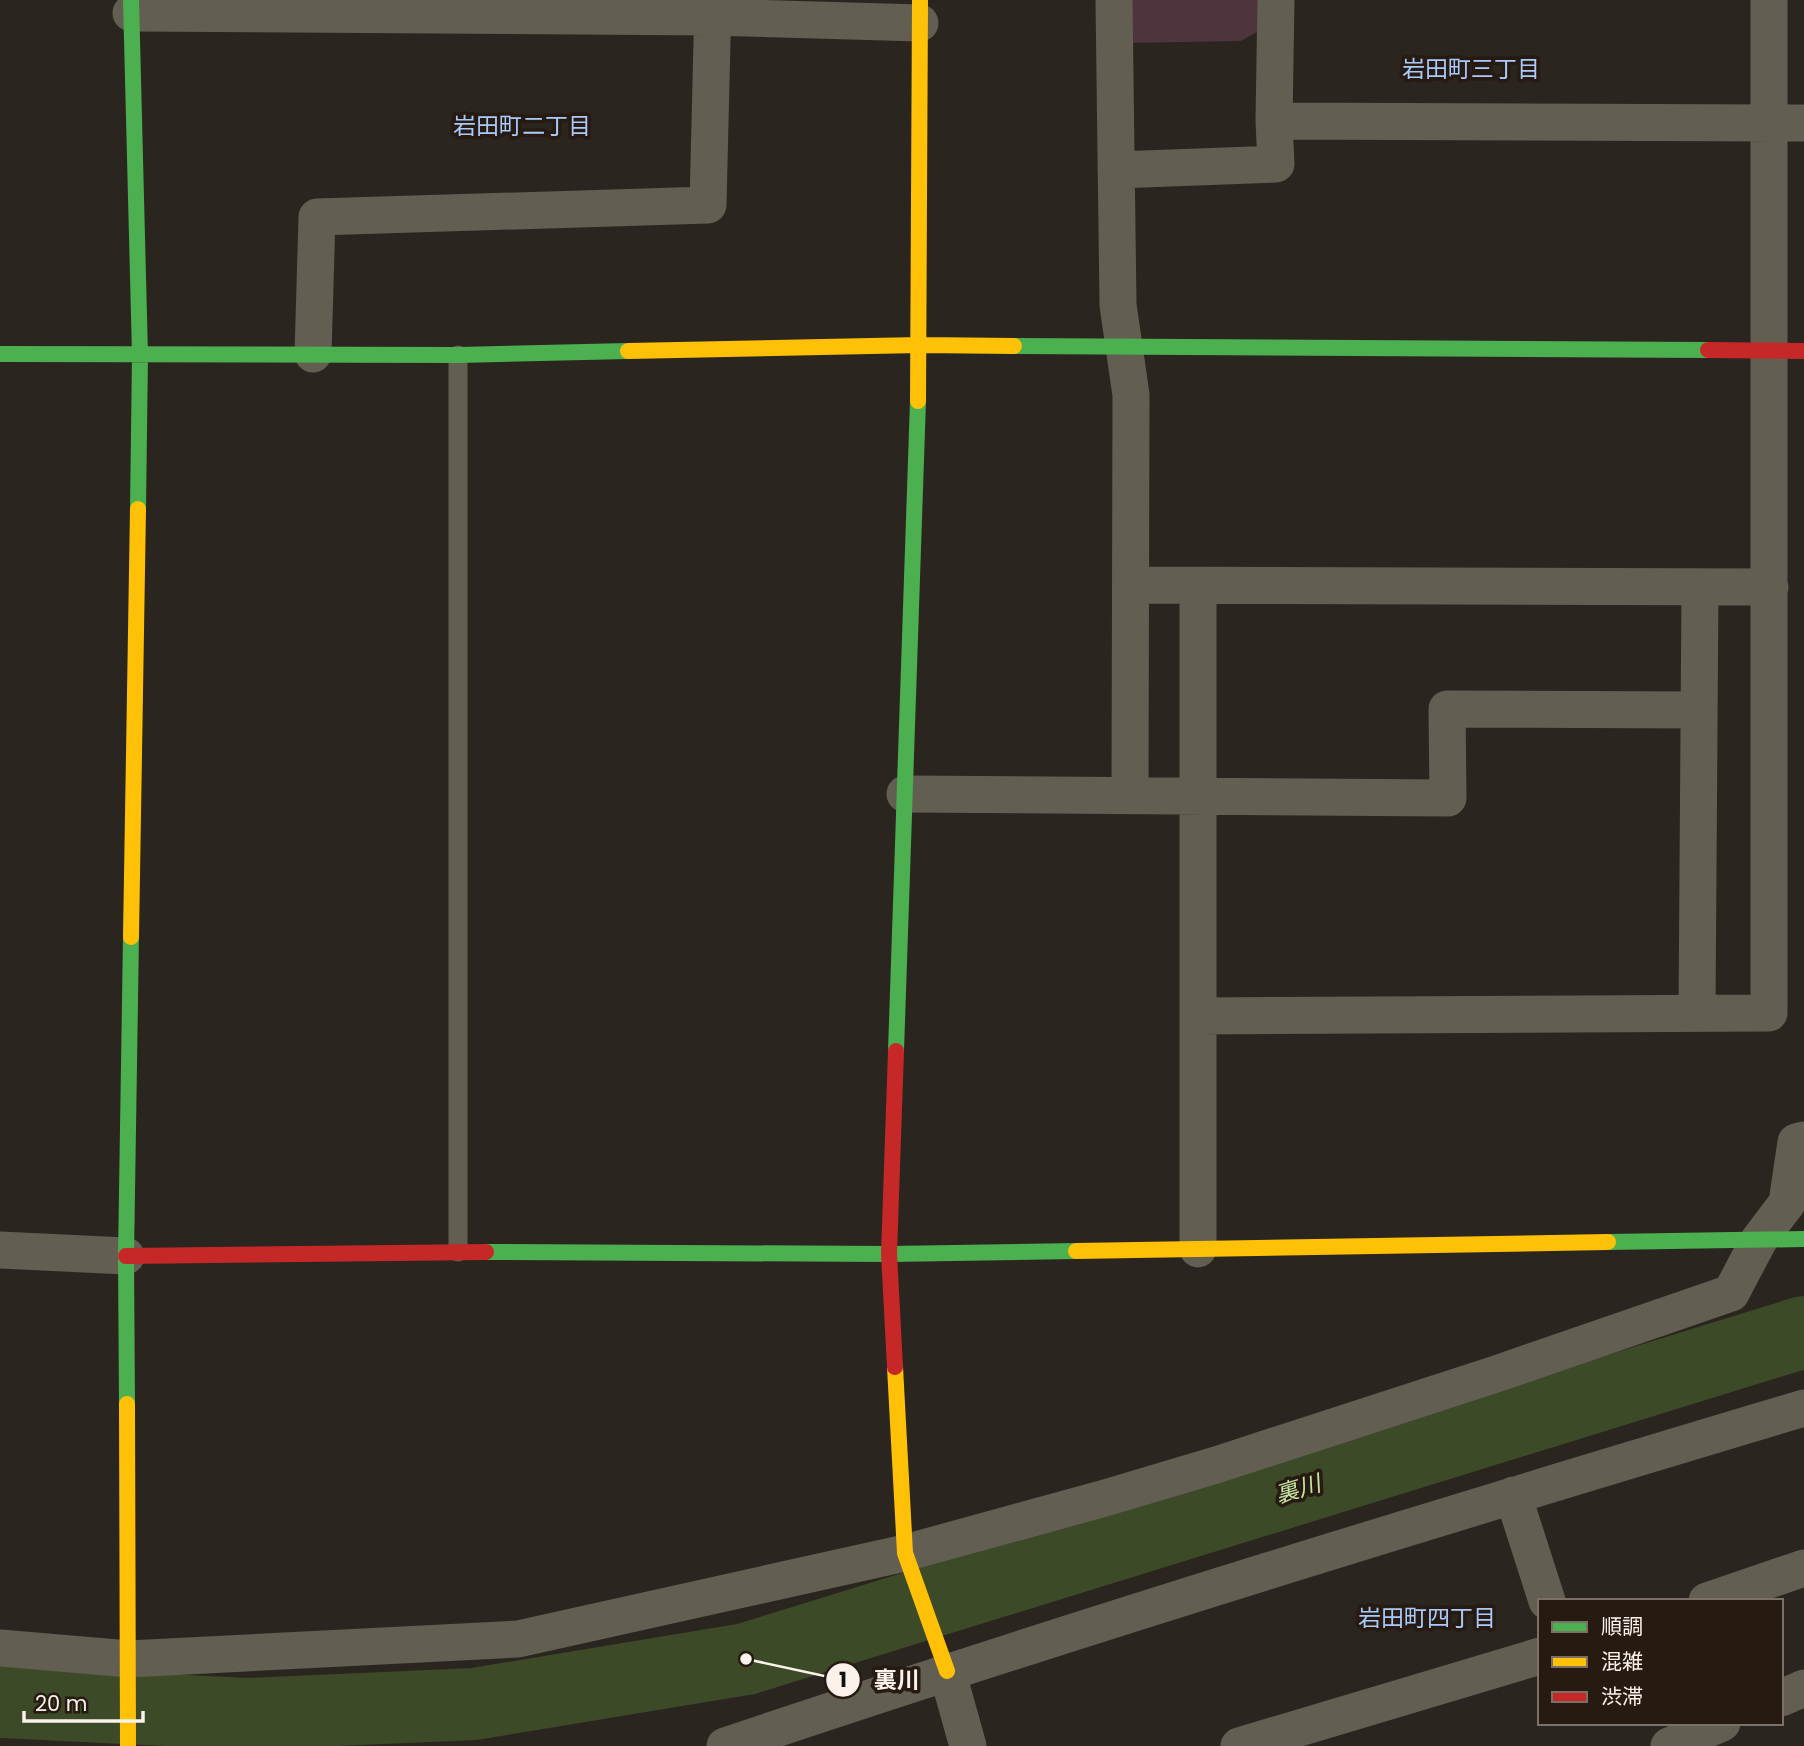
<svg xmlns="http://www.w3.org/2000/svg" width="1804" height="1746" font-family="Poppins,'Noto Sans JP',sans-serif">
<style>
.green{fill:#4e343c}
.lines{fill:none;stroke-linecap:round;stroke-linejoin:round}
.river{stroke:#3c4a28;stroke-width:72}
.lane{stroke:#625e52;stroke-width:19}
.street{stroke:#625e52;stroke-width:37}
.fast{stroke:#4caf50;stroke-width:16}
.slow{stroke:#ffc107;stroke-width:16}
.jam{stroke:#c62828;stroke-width:16}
.labels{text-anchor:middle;stroke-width:7;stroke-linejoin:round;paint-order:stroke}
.neighbourhood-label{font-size:23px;fill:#a9cafd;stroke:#261a11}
.water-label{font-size:23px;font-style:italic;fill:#c7e5a4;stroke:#261a11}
.leader{fill:none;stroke:#faf2eb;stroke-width:2.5}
.callout-dot{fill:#faf2eb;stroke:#261a11;stroke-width:2.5}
.mark-label{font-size:21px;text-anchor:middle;font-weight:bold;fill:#111}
.callout-label{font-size:23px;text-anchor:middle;font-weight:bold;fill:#faf2eb;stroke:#261a11;stroke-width:7;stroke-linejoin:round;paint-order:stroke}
</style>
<rect width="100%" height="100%" fill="#2b251f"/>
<!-- green -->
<path class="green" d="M 1122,0 L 1261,0 L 1260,30 L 1241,41 L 1125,43 Z"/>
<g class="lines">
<!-- river -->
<path class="river" d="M 0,1702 L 247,1714 L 474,1704 L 746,1659 L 1804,1332"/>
<!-- lane -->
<path class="lane" d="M 458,355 L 458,1252"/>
<!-- street -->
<path class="street" d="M 1114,0 L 1118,305 L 1131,395 L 1130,796
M 131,13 L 712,17 L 920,23
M 1274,121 L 1804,123
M 1116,170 L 1276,164 L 1274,121 L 1276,0
M 313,354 L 317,217 L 708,205 L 713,0
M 1131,585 L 1770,587
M 905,794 L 1448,798 L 1447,709 L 1698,710
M 1697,1013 L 1700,587
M 1198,1016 L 1769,1013 L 1769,0
M 1198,1249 L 1198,587
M 0,1250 L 126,1256
M 1513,1495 L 1547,1601
M 1707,1601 L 1804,1568
M 0,1648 L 129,1659 L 518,1639 L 905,1553 L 1105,1498 L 1216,1465 L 1496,1374 L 1731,1293 L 1759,1240 L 1787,1203 L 1796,1142 L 1804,1140
M 947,1671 L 968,1746
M 1781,1698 L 1804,1688
M 725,1746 C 1082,1626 1443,1516 1804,1408
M 1239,1746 L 1540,1656
M 1669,1746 L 1722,1723"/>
<!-- fast -->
<path class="fast" d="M 131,0 L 140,355 L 138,509
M 1014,346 L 1708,350
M 0,354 L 458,355 L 628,351
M 896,1051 L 918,401
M 1608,1242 L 1804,1239
M 486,1252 L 889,1254 L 1076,1251
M 127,1404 L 126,1256 L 131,937"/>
<!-- slow -->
<path class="slow" d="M 628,351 L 920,345 L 1014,346
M 918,401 L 920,0
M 131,937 L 138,509
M 1076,1251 L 1608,1242
M 895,1367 L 905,1553 L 947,1671
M 127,1404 L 128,1746"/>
<!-- jam -->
<path class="jam" d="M 1708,350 L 1804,351
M 126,1256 L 486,1252
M 895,1367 L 889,1254 L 896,1051"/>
</g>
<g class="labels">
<!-- neighbourhood labels -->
<g class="neighbourhood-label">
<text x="1471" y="77">岩田町三丁目</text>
<text x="522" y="134">岩田町二丁目</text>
<text x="1427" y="1626">岩田町四丁目</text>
</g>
<!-- water labels -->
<g class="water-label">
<text transform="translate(1298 1489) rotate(-17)" y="8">裏川</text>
</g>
</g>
<!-- callouts -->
<path class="leader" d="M746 1659L843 1680"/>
<g class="callout-dot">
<circle cx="746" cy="1659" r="7"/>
<circle cx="843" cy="1680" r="18"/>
</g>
<g class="mark-label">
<text x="843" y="1687">1</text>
</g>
<g class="callout-label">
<text x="897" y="1688">裏川</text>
</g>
<!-- legend -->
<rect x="1538" y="1599" width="245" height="126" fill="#261a11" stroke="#7b7068" stroke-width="2"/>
<rect x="1552" y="1622" width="35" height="10" fill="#4caf50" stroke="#7b7068" stroke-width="2"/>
<text x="1601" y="1634" font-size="21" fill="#faf2eb">順調</text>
<rect x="1552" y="1657" width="35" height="10" fill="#ffc107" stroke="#7b7068" stroke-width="2"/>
<text x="1601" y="1669" font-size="21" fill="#faf2eb">混雑</text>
<rect x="1552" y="1692" width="35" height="10" fill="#c62828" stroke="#7b7068" stroke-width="2"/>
<text x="1601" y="1704" font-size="21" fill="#faf2eb">渋滞</text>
<!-- scale -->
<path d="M24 1711v10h119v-10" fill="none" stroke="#faf2eb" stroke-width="3.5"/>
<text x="35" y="1711" font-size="21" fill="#faf2eb" stroke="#261a11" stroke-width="5" paint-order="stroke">20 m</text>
</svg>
